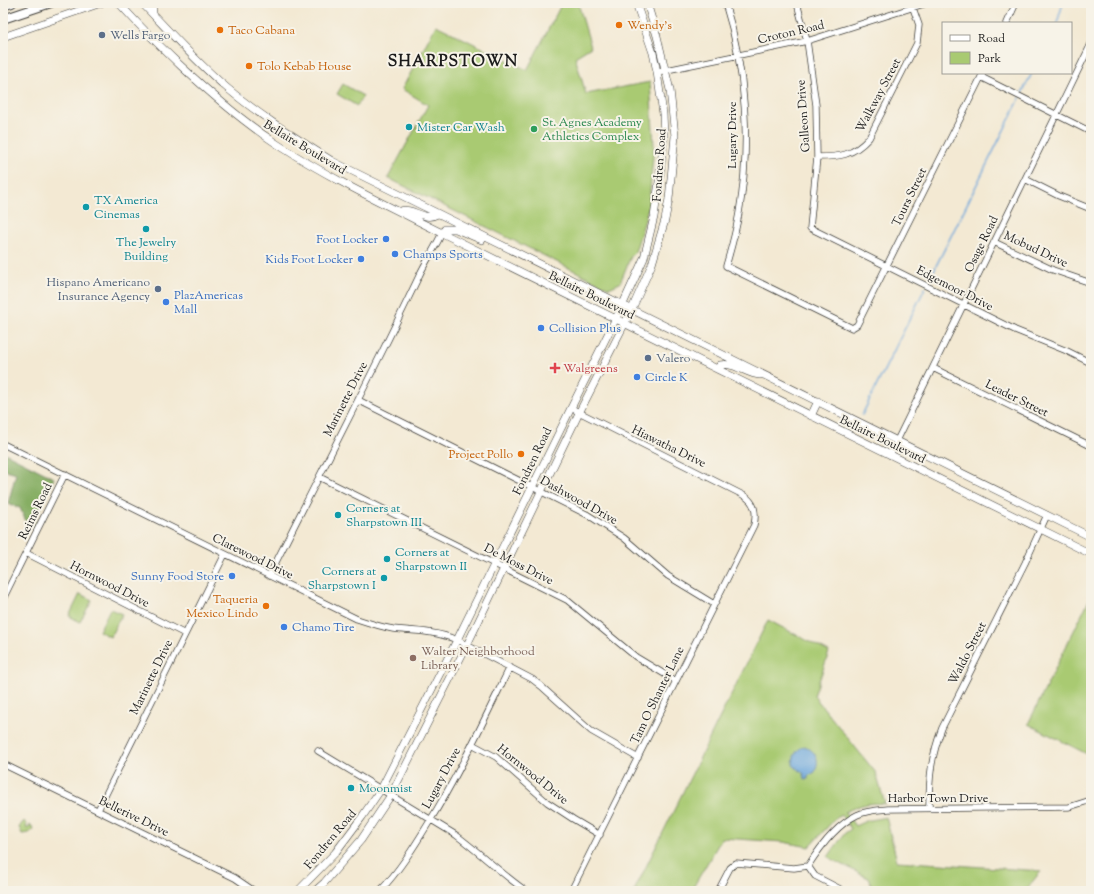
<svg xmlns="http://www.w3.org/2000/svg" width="1094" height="894" font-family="'Sorts Mill Goudy',serif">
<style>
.green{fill:#a9ca72;stroke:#627347}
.forest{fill:#86ae64;stroke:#516540}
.water{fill:#6ba6db;stroke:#44617c}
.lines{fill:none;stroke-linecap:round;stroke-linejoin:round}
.stream{stroke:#6ba6db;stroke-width:1.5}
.minor-casing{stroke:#3c3b37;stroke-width:7}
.major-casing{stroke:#3c3b37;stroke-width:8}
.highway-casing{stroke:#3c3b37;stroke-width:10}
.minor{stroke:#fff;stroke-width:5.5}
.major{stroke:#fff;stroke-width:7}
.highway{stroke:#fff;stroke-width:8}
.food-dot{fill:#e8710a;stroke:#f7f3e8;stroke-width:1.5}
.service-dot{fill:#5c6f8a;stroke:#f7f3e8;stroke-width:1.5}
.culture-dot{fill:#0f9aa8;stroke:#f7f3e8;stroke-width:1.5}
.leisure-dot{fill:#2e9e5b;stroke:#f7f3e8;stroke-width:1.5}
.shop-dot{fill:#3f7fe0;stroke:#f7f3e8;stroke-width:1.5}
.health-dot{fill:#e0444e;stroke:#f7f3e8;stroke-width:1.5}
.education-dot{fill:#8d6e63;stroke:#f7f3e8;stroke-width:1.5}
.labels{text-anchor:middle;stroke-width:4;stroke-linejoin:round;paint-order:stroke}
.food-label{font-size:12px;fill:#c56008;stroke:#f7f3e8;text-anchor:start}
.street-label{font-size:12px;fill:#1c1c1c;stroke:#f7f3e8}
.service-label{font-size:12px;fill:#4e5e75;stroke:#f7f3e8;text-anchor:start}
.leisure-label{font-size:12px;fill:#27864d;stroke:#f7f3e8;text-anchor:start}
.culture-label{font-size:12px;fill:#0d838f;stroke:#f7f3e8;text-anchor:start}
.shop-label{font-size:12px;fill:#366cbe;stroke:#f7f3e8;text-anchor:start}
.health-label{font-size:12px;fill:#be3a42;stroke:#f7f3e8;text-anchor:start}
.education-label{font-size:12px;fill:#785e54;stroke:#f7f3e8;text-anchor:start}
.district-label{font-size:16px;font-weight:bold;letter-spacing:1px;fill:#1c1c1c;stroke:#f7f3e8}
</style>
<rect width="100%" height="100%" fill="#f7f3e8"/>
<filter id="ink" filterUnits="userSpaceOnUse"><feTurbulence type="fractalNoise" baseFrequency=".025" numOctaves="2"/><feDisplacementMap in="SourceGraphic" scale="8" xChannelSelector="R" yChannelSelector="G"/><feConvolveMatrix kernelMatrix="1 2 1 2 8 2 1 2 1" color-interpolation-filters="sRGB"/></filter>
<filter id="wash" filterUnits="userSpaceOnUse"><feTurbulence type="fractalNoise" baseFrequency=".012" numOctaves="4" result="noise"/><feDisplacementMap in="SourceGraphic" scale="16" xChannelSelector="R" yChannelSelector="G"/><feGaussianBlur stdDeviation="0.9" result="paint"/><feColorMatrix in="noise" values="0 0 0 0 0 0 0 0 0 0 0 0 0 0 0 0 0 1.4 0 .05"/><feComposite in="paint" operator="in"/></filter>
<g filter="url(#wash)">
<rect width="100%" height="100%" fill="#f3e9d3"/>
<!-- green -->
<path class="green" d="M 562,3 L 578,3 L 591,47 L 575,57 L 586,94 L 650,82 L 654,146 L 649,202 L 645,220 L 635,252 L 631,256 L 620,283 L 609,288 L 388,178 L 428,105 L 402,89 L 436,25 L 527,70 Z
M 343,84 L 363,96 L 357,106 L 337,94 Z
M 80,594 L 92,600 L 80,622 L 69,616 Z
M 1091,596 L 1091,756 L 1028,724 Z
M 110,609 L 122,614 L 110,637 L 99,631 Z
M 768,620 L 829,652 L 814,696 L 876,773 L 885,804 C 868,802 860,805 845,812 L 855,826 L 866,821 L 886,817 L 897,861 L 1041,871 L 1025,891 L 872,891 L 870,879 L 828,857 L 845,833 L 851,829 L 841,815 L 834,820 L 809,847 L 783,842 L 722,838 L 691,891 L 634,891 Z
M 24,821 L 27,824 L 26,828 L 29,828 L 30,825 L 32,826 L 33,830 L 29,833 L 22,834 L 19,827 Z"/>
<!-- forest -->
<path class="forest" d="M 3,452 L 54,478 L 33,526 L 28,526 L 20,508 L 8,504 L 16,473 L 3,469 Z"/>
<!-- water -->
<path class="water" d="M 805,746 C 817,753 820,759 815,772 L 808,776 L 808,779 L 805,780 L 804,774 L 793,765 C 793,756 796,749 805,746 Z"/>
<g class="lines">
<!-- stream -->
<path class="stream" d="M 1057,23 L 1063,3
M 1021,95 L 1032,73
M 927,284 L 1020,98
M 862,415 L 925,288"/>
</g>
</g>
<g filter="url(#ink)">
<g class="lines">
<!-- minor casing -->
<g class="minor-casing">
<path id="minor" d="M 725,3 C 746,69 751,145 739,213 C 736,231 731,249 726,266 L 852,328 L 857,325 L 983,73
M 797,3 L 807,41 L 816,105 L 817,157 L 810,228 L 1015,330 L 1067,351 L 1091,363
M 1007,23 L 1016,3
M 657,72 L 807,41 L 927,3
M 981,77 L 1091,132
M 817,157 C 839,157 853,156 869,138 L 917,43 L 919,25 L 913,8
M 1025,179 L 1059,196 L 1091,209
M 994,242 L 1053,270 L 1091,283
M 933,368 L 1091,446
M 358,400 L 588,515 L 624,538 L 668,576 L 714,604
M 571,408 L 743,495 C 755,502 757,512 754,525 L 571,891
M 3,444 L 357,619 C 369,623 381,627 393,629 C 415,631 436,631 457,640 L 532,679 L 541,686 L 591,731 L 638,758
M 890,455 L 1091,44
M 319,477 L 567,600 L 636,657 L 676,681
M 26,553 L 185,634
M 269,576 C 319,476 371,377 419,276 C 426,261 435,248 442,233
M 3,599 L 65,474
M 472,744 L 496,757 L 547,802 L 573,819 L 600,835
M 318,751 L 456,835 C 480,853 502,874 526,891
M 3,764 L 235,878 L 254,891
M 929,808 C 929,777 931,757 942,728 L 1025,563 L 1047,515
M 98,810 L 225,554
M 808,866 C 820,847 836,825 857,815 C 867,810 877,810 888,809 L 1069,807 L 1091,800
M 380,891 C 399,871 414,847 428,824 C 459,774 484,720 510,667
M 718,891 L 730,868 L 736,863 L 794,868 L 808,866 L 815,876 L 844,891"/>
</g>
<!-- major casing -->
<g class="major-casing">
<path id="major" d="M 119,3 C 138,25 160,46 181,66 C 211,94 242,121 277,144 C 329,178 386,205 442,233 L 1091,554
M 142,3 C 170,32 196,62 227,88 C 259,115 296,138 332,161 L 1091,537
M 152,3 L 153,14
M 3,37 L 101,3
M 400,211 C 414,207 423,222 438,214
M 442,233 L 445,229 L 456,229 L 482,240
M 717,369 L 720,365 C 735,362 746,374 760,375
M 811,416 L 818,401
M 298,891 L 335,853 L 362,817 L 381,789 L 457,640 L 571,408 L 623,304 L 644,258 L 654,217 L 660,175 L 664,135 L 663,114 L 657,72 L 653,53 L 636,3
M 315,891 L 324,883 L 361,840 L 391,795 L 467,645 L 579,413 L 632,309 L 652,264 L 665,220 L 669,199 L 675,136 L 670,90 L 657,36 L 647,3"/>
</g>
<!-- highway casing -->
<g class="highway-casing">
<path id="highway" d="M 3,6 L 12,3
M 3,19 L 51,3"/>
</g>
<!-- minor -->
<use href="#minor" class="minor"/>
<!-- major -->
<use href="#major" class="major"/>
<!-- highway -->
<use href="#highway" class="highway"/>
</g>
</g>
<!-- markers -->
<g class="food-dot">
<circle cx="619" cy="25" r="4"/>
<circle cx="220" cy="30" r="4"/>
<circle cx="249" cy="66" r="4"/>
<circle cx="521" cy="454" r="4"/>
<circle cx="266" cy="606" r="4"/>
</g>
<g class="service-dot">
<circle cx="102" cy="35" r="4"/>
<circle cx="158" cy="289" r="4"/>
<circle cx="648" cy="358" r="4"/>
</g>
<g class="culture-dot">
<circle cx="409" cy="127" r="4"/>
<circle cx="86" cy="207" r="4"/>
<circle cx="146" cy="229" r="4"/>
<circle cx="338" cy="515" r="4"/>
<circle cx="387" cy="559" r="4"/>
<circle cx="384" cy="578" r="4"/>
<circle cx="351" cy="788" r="4"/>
</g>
<circle class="leisure-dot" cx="534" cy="129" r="4"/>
<g class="shop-dot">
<circle cx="386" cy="239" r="4"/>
<circle cx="395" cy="254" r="4"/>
<circle cx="361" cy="259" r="4"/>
<circle cx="166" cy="302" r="4"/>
<circle cx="541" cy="328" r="4"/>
<circle cx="637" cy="377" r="4"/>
<circle cx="232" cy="576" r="4"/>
<circle cx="284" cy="627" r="4"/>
</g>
<path class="health-dot" d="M553 362h4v4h4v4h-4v4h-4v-4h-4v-4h4z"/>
<circle class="education-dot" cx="413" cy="658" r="4"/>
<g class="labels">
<!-- food labels -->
<g class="food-label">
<text x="627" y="29">Wendy's</text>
<text x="228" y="34">Taco Cabana</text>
<text x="257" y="70">Tolo Kebab House</text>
<text x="513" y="458" text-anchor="end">Project Pollo</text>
<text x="258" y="603" text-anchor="end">Taqueria<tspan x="258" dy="14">Mexico Lindo</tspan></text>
</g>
<!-- street labels -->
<g class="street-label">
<text transform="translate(791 32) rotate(-13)" y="4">Croton Road</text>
<text transform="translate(878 95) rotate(-62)" y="4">Walkway Street</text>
<text transform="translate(803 116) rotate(-94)" y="4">Galleon Drive</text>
<text transform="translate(732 135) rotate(-90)" y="4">Lugary Drive</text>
<text transform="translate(305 147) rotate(31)" y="4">Bellaire Boulevard</text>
<text transform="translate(659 165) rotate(-86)" y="4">Fondren Road</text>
<text transform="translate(909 197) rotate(-64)" y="4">Tours Street</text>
<text transform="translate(981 244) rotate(-64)" y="4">Osage Road</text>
<text transform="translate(1036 249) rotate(25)" y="4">Mobud Drive</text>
<text transform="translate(955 288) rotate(27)" y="4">Edgemoor Drive</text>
<text transform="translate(592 295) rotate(26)" y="4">Bellaire Boulevard</text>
<text transform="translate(1017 398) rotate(26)" y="4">Leader Street</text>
<text transform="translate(345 399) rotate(-63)" y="4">Marinette Drive</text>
<text transform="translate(883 439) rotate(26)" y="4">Bellaire Boulevard</text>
<text transform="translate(669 446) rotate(26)" y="4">Hiawatha Drive</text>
<text transform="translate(532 461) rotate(-64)" y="4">Fondren Road</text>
<text transform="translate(579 500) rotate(29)" y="4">Dashwood Drive</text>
<text transform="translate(35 511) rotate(-64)" y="4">Reims Road</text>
<text transform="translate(253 556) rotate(26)" y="4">Clarewood Drive</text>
<text transform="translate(519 564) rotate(27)" y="4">De Moss Drive</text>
<text transform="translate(110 584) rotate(27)" y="4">Hornwood Drive</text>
<text transform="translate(967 653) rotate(-63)" y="4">Waldo Street</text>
<text transform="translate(151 677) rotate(-64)" y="4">Marinette Drive</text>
<text transform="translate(657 695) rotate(-64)" y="4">Tam O Shanter Lane</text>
<text transform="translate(533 774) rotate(39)" y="4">Hornwood Drive</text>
<text transform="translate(441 778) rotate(-62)" y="4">Lugary Drive</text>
<text x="938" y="802">Harbor Town Drive</text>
<text transform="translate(134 816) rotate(26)" y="4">Bellerive Drive</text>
<text transform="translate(330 839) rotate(-50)" y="4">Fondren Road</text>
</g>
<!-- service labels -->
<g class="service-label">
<text x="110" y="39">Wells Fargo</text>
<text x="150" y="286" text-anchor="end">Hispano Americano<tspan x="150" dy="14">Insurance Agency</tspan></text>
<text x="656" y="362">Valero</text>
</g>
<!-- leisure labels -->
<g class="leisure-label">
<text x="542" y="126">St. Agnes Academy<tspan x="542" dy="14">Athletics Complex</tspan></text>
</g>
<!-- culture labels -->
<g class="culture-label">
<text x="417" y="131">Mister Car Wash</text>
<text x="94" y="204">TX America<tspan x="94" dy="14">Cinemas</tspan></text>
<text x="146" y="246" text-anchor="middle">The Jewelry<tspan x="146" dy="14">Building</tspan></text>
<text x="346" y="512">Corners at<tspan x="346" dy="14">Sharpstown III</tspan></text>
<text x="395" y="556">Corners at<tspan x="395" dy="14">Sharpstown II</tspan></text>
<text x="376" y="575" text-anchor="end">Corners at<tspan x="376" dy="14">Sharpstown I</tspan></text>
<text x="359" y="792">Moonmist</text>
</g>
<!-- shop labels -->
<g class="shop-label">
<text x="378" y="243" text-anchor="end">Foot Locker</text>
<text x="403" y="258">Champs Sports</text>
<text x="353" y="263" text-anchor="end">Kids Foot Locker</text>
<text x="174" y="299">PlazAmericas<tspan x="174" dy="14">Mall</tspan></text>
<text x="549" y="332">Collision Plus</text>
<text x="645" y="381">Circle K</text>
<text x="224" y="580" text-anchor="end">Sunny Food Store</text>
<text x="292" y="631">Chamo Tire</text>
</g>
<!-- health labels -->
<g class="health-label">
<text x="563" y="372">Walgreens</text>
</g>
<!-- education labels -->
<g class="education-label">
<text x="421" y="655">Walter Neighborhood<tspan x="421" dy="14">Library</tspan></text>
</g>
<!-- district labels -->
<g class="district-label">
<text x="453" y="66">SHARPSTOWN</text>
</g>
</g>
<!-- margin -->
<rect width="1094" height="894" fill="none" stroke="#f7f3e8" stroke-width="16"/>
<!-- legend -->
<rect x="942" y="22" width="130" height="52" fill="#f7f3e8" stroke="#9f9d96"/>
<rect x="950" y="35" width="20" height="6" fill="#ffffff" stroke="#9f9d96"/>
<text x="978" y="42" font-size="12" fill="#1c1c1c">Road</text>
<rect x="950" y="52" width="20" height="12" fill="#a9ca72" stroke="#9f9d96"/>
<text x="978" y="62" font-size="12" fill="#1c1c1c">Park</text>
</svg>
